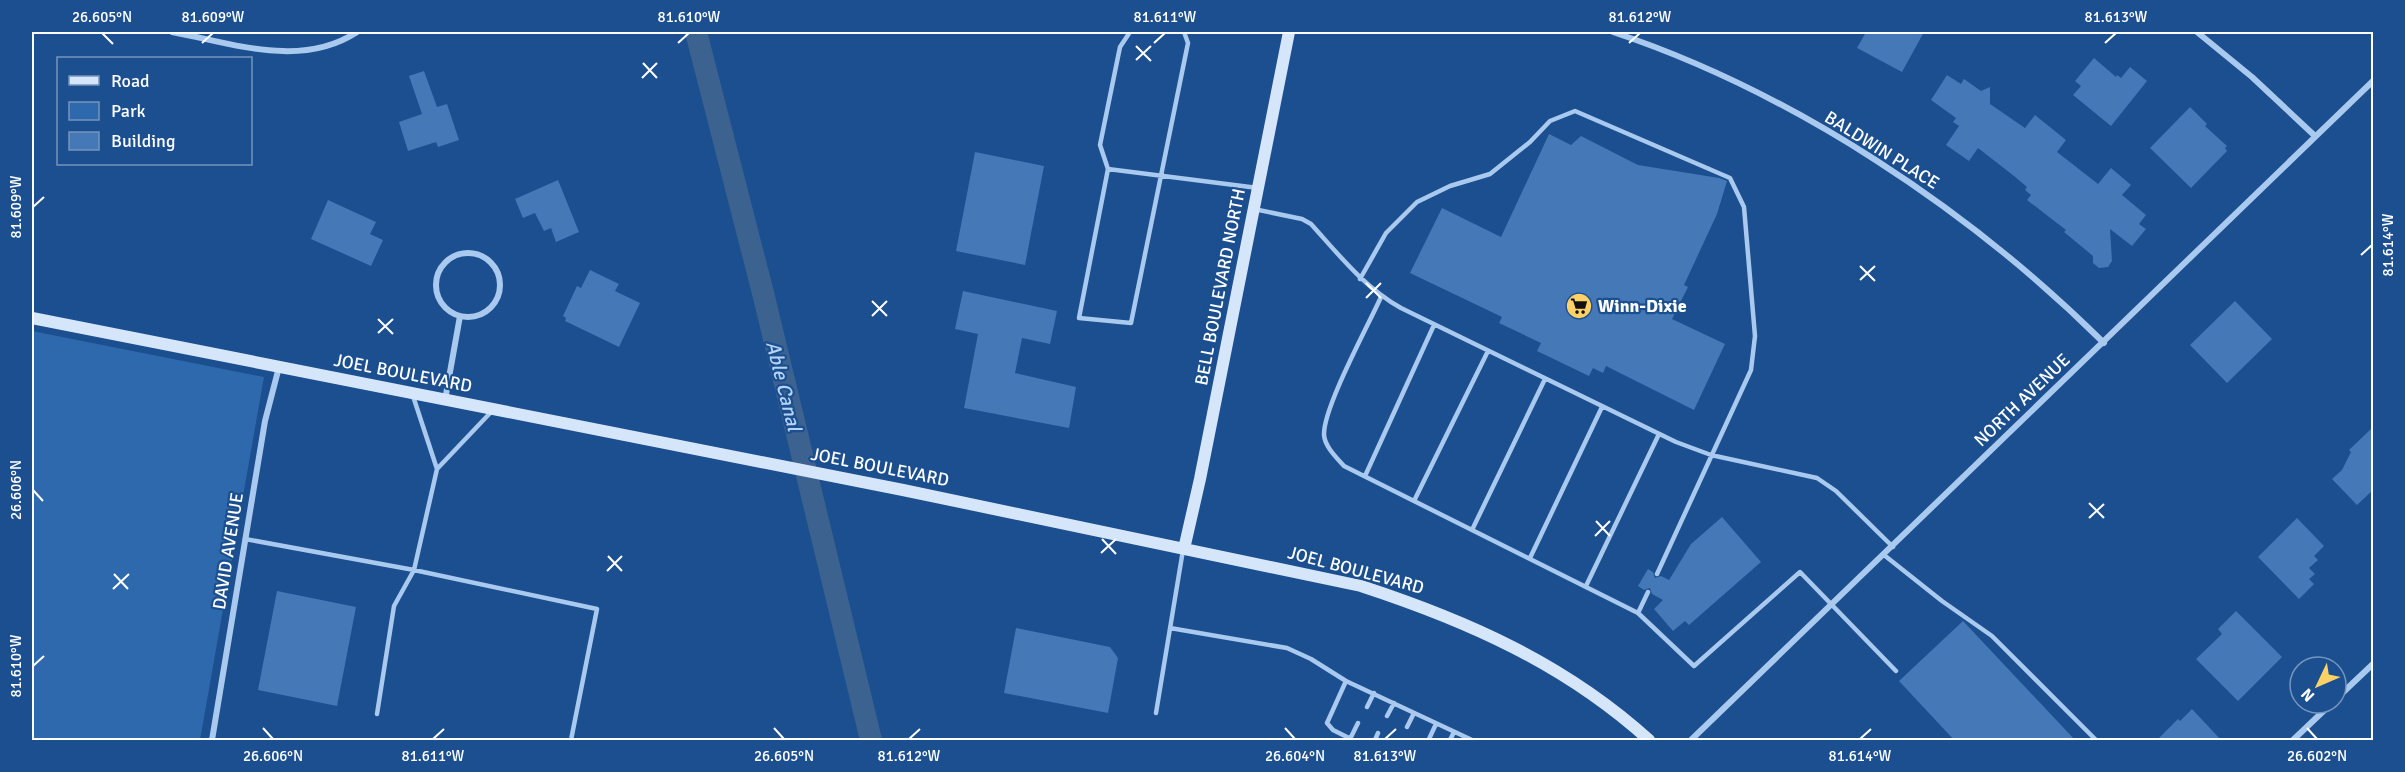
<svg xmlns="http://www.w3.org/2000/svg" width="2405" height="772" font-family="Signika,sans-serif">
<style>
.green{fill:#2e69ad}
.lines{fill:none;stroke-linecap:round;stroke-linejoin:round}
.canal{stroke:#3c6290;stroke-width:22}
.building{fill:#4478b7}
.lane{stroke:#a9c9ee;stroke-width:4.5}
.street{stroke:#a9c9ee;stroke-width:6}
.secondary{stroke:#d6e6fa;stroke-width:12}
.ticks{fill:none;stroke:#fff;stroke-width:2}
.labels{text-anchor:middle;stroke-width:4.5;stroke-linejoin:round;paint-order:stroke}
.street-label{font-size:18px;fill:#fff;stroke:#1b4f8f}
.poi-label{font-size:18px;font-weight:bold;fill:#fff;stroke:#1b4f8f;text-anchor:start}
.water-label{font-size:20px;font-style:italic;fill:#b5d3f5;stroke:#1b4f8f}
.neatline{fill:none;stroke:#fff;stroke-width:2}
.ticks-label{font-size:15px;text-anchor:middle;fill:#fff}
</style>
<rect width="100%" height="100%" fill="#1b4f8f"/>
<!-- green -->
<path class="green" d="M 32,331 L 264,377 L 200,740 L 32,740 Z"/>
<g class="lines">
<!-- canal -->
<path class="canal" d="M 696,32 L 763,293 L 871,740"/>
</g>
<!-- building -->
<path class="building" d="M 1866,32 L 1924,32 L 1902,72 L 1857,48 Z
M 2094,58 L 2116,77 L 2117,75 L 2121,78 L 2130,67 L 2147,81 L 2111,126 L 2073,95 L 2081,86 L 2075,81 Z
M 424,71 L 437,107 L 447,104 L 459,140 L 438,147 L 436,142 L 408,151 L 399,122 L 422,114 L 409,76 Z
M 1947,75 L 1961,84 L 1964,79 L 1981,91 L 1990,87 L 1990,104 L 2025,128 L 2035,115 L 2066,140 L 2057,152 L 2098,184 L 2111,168 L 2131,185 L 2122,195 L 2146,215 L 2139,224 L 2146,229 L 2132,246 L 2110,229 L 2112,261 L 2108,267 L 2099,268 L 2093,263 L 2093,256 L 2064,232 L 2066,230 L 2027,200 L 2031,195 L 2025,190 L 2027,187 L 2014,176 L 1978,148 L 1969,161 L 1946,145 L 1959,126 L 1953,122 L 1956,118 L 1931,100 Z
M 2190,107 L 2207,124 L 2205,126 L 2227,146 L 2225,148 L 2227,151 L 2191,188 L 2150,148 Z
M 1549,134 L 1571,145 L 1581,136 L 1638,165 L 1719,178 L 1727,181 L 1717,214 L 1684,285 L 1688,287 L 1672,319 L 1725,344 L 1694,410 L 1606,366 L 1603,373 L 1593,368 L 1589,376 L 1537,351 L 1541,343 L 1499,323 L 1502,317 L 1410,273 L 1442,208 L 1501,237 Z
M 975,152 L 1044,166 L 1025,265 L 956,251 Z
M 558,180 L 579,232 L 556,242 L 551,228 L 544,231 L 535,213 L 523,218 L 515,199 Z
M 328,200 L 376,222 L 370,234 L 383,240 L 371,266 L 311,239 Z
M 590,270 L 619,284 L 615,291 L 640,303 L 619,347 L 565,321 L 566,318 L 563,316 L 577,286 L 581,288 Z
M 963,291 L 1057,311 L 1050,344 L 1022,338 L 1015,373 L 1076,387 L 1069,428 L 964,408 L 978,334 L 955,329 Z
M 2235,301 L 2272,339 L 2227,383 L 2190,345 Z
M 2373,427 L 2373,490 L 2357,505 L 2332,479 L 2342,470 L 2351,452 L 2349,450 Z
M 1722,517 L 1761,562 L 1689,625 L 1685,621 L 1673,631 L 1654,609 L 1663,600 L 1652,594 L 1650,588 L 1644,590 L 1638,586 L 1648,569 L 1653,572 L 1655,578 L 1661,576 L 1669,580 L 1691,544 Z
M 2297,518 L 2324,546 L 2314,556 L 2318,560 L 2309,568 L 2315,574 L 2309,579 L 2314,584 L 2299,599 L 2258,557 Z
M 277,591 L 356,607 L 337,706 L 258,690 Z
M 2236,611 L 2282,657 L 2238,701 L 2196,659 L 2222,634 L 2218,629 Z
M 1963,621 L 1964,622 L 2076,741 L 1955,741 L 1899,681 Z
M 1016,628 L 1110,647 L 1118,658 L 1108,713 L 1004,693 Z
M 2192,709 L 2222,741 L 2156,741 L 2178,719 L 2180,721 Z"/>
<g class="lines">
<!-- lane -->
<path class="lane" d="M 1184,32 L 1188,43 L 1131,323 L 1079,318 L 1108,169 L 1258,188
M 1108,169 L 1100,145 L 1120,47 L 1130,32
M 1254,209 L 1302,219 L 1311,224 C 1339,255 1364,287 1401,308 L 1676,442 L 1711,455 L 1817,478 L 1836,491 L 1893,547
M 1360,279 L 1386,233 L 1417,202 L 1450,186 L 1490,174 L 1530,142 L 1550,121 L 1575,111 L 1730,178 L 1744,207 L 1755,336 L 1751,370 L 1657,574
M 1381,297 C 1368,326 1323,408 1324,435 C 1325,447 1337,458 1344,466 L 1638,613 L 1694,666 L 1800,572 L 1896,671
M 413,396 L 437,469 L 492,411
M 1365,476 L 1434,325
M 1414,501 L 1488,351
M 1472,530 L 1545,379
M 245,539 L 414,570 L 597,609 L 571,740
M 1884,555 L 1942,601 L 1992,636 L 2096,740
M 1530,558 L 1602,407
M 1586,586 L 1659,434
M 1638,613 L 1648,592
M 1170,628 L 1287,648 L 1311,659 L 1346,681 L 1327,723 L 1333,730 L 1353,740
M 1346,681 L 1472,740
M 1367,707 L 1374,693
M 1156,713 L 1183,550
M 377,714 L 394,606 L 414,570 L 437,469
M 1387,716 L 1394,703
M 1407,727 L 1414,713
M 1350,739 L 1358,723
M 1429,739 L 1436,724
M 1375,740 L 1378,733
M 1450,740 L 1454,732"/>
<!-- street -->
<path class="street" d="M 172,32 C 232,43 301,69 357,32
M 1613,32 C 1793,92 1970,210 2104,343
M 2197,32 L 2252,77 L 2315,136
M436 285a32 32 0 1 1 64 0a32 32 0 1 1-64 0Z
M 445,400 L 460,316
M 2336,699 L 2374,663
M 212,740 L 265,421 L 279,367
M 1691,740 L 2374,80
M 2293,740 L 2332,703"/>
<!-- secondary -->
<path class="secondary" d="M 32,318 L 903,490 L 1361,586 C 1468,621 1565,664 1649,740
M 1184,549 L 1200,479 L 1289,32"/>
</g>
<!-- ticks -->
<path class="ticks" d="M 102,33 L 113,44M 202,43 L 213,33M 678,43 L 689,33M 1154,43 L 1165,33M 1629,43 L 1640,33M 2105,43 L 2116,33M 1136,46 L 1151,61M 1136,60 L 1151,46M 643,63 L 657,78M 642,78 L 657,63M 33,207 L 44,197M 2361,255 L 2372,245M 1860,266 L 1875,281M 1860,280 L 1875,266M 1366,283 L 1381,298M 1366,298 L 1381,283M 872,301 L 887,316M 872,316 L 887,301M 378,319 L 393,334M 378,333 L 393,319M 33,490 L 43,501M 2089,503 L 2104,518M 2089,518 L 2104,504M 1596,521 L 1610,536M 1595,536 L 1610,521M 1102,539 L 1116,554M 1101,553 L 1116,539M 608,556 L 622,571M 607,571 L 622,556M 114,574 L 128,589M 113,589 L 129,574M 33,666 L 44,656M 263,728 L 273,739M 774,728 L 784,739M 1285,728 L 1295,739M 2307,728 L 2317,739M 433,739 L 444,729M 909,739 L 920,729M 1385,739 L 1396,729M 1860,739 L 1871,729"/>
<!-- icons -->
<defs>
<g id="supermarket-disc" transform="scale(1.35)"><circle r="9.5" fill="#ffd166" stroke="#1b4f8f"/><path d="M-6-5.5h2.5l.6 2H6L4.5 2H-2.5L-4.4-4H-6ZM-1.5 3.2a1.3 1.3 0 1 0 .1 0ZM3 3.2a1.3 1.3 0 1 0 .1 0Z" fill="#111"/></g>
</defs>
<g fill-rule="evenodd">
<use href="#supermarket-disc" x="1579" y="306"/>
</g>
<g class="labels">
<!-- street labels -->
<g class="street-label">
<text transform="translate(1882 150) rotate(32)" y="6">BALDWIN PLACE</text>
<text transform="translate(1220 287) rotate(-79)" y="6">BELL BOULEVARD NORTH</text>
<text transform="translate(403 373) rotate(11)" y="6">JOEL BOULEVARD</text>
<text transform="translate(2022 400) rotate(-44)" y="6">NORTH AVENUE</text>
<text transform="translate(880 467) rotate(11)" y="6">JOEL BOULEVARD</text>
<text transform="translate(228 551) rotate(-81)" y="6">DAVID AVENUE</text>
<text transform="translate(1356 570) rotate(15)" y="6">JOEL BOULEVARD</text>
</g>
<!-- poi labels -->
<g class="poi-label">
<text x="1598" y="312">Winn-Dixie</text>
</g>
<!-- water labels -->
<g class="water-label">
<text transform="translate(784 386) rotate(76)" y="7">Able Canal</text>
</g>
</g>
<!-- border -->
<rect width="2405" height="772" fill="none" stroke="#1b4f8f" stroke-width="66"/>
<!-- legend -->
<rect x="57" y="57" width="195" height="108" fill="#1b4f8f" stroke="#7695bc" stroke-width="1.5"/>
<rect x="69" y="76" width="30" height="9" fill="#d6e6fa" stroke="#7695bc" stroke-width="1.5"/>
<text x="111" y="87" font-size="18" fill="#ffffff">Road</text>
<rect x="69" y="102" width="30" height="18" fill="#2e69ad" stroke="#7695bc" stroke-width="1.5"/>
<text x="111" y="117" font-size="18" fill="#ffffff">Park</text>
<rect x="69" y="132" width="30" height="18" fill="#4478b7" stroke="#7695bc" stroke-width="1.5"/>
<text x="111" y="147" font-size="18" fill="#ffffff">Building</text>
<!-- north arrow -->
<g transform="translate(2318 685) rotate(226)"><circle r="28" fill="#1b4f8f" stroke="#7695bc" stroke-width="1.5"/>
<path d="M0-4.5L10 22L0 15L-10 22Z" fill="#ffd166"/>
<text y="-9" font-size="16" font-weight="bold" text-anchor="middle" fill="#ffffff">N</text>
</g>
<rect x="33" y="33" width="2339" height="706" class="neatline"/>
<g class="ticks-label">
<text x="102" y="22">26.605°N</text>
<text x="213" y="22">81.609°W</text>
<text x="689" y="22">81.610°W</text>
<text x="1165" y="22">81.611°W</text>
<text x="1640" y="22">81.612°W</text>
<text x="2116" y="22">81.613°W</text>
<text transform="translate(16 207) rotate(-90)" y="5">81.609°W</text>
<text transform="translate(2388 245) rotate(-90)" y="5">81.614°W</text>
<text transform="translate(16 490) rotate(-90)" y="5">26.606°N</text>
<text transform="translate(16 666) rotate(-90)" y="5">81.610°W</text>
<text x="273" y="761">26.606°N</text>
<text x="433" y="761">81.611°W</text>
<text x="784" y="761">26.605°N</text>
<text x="909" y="761">81.612°W</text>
<text x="1295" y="761">26.604°N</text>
<text x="1385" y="761">81.613°W</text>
<text x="1860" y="761">81.614°W</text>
<text x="2317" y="761">26.602°N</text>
</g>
</svg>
